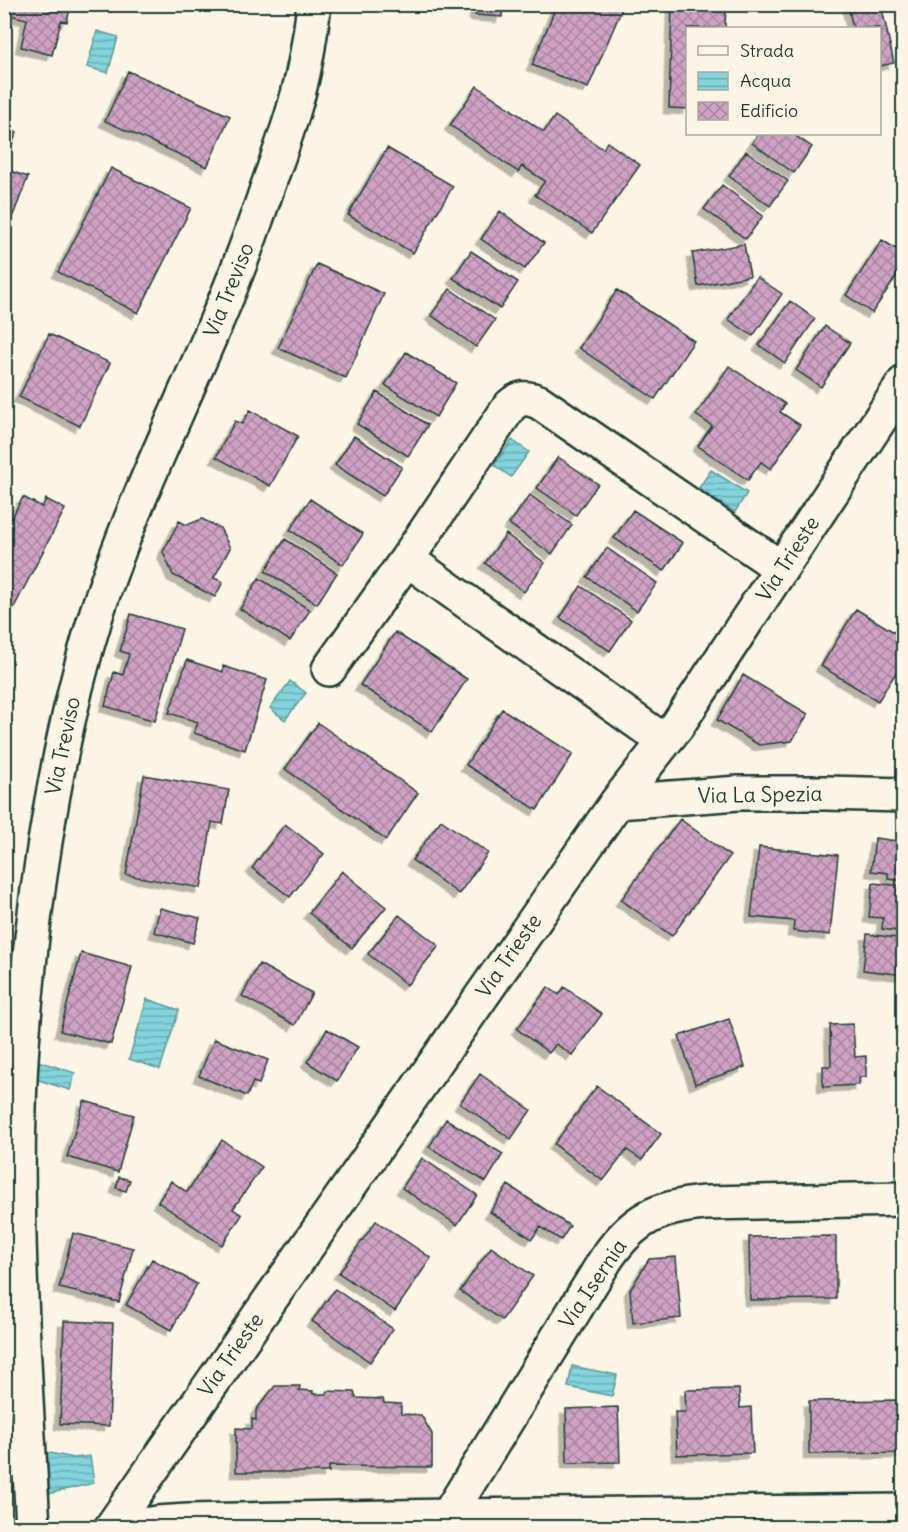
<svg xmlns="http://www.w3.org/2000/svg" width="908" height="1532" font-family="Delius,sans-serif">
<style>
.water{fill:url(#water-rules);stroke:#5b9899;stroke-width:1.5}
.building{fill:url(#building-cross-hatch);stroke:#1f3d34;stroke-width:1.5;filter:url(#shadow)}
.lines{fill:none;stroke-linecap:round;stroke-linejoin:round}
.street-casing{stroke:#1f3d34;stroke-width:38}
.street{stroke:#fcf5e5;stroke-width:33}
.labels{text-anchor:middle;stroke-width:6;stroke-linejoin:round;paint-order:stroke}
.street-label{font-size:21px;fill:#1f3d34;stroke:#fcf5e5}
</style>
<defs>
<pattern id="water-rules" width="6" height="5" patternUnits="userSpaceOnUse" patternTransform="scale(1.5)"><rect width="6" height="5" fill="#83d4dc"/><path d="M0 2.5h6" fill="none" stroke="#6badb3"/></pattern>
<pattern id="building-cross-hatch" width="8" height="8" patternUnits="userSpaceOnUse" patternTransform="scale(1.5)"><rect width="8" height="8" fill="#cfa2c4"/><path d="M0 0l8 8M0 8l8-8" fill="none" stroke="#a785a0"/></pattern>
<filter id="shadow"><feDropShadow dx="-5.5" dy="5.5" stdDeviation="0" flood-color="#0004"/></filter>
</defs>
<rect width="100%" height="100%" fill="#fcf5e5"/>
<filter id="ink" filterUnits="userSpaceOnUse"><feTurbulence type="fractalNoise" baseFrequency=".0167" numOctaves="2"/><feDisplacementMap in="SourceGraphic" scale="12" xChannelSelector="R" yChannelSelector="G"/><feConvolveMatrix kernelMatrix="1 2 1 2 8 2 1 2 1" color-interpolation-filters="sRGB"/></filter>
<g filter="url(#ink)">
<!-- water -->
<path class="water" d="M 97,31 L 118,37 L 108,73 L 87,67 Z
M 512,440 L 529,452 L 511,477 L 494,465 Z
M 711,470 L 747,493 L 735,512 L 698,489 Z
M 290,681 L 306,693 L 285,720 L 270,708 Z
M 147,999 L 179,1010 L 160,1069 L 129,1059 Z
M 29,1058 L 75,1073 L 70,1090 L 23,1075 Z
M 572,1366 L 617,1375 L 612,1396 L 568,1387 Z
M 45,1452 L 74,1458 L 90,1456 L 94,1483 L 47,1494 Z"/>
<!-- building -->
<path class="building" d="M 7,4 L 71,4 L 67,22 L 61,21 L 52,55 L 21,47 L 27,19 L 4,14 Z
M 476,4 L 503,4 L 502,17 L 475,15 Z
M 557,4 L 624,4 L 588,88 L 532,65 Z
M 672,4 L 726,4 L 725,28 L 688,28 L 688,109 L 669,108 Z
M 854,4 L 881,4 L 894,63 L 880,66 L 880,28 L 853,28 L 848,6 Z
M 128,71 L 230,116 L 207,167 L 105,121 Z
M 477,86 L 544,132 L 555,116 L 603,149 L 607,142 L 640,165 L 592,233 L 535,195 L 545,181 L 522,166 L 518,172 L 450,125 Z
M 4,128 L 17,132 L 6,160 L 4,160 Z
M 758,134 L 793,134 L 812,147 L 794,173 L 752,143 Z
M 387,148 L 453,186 L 413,253 L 348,215 Z
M 746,151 L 788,181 L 770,206 L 729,176 Z
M 111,168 L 191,208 L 138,313 L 58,272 Z
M 4,169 L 28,177 L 10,223 L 4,221 Z
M 722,185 L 763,216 L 746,239 L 704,209 Z
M 500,211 L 544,243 L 525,269 L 481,239 Z
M 882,240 L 904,254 L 904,265 L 872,313 L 846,295 Z
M 744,244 L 750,276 L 698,286 L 692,253 Z
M 471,251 L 518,282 L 500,309 L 453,278 Z
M 317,264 L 384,294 L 346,378 L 278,348 Z
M 757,277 L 782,294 L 753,336 L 728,319 Z
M 450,289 L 495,320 L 476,347 L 431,315 Z
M 617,290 L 694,341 L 655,399 L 579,348 Z
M 790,301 L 815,319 L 785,363 L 759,345 Z
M 825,326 L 850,343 L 821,387 L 796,370 Z
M 49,334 L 110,363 L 80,426 L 19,397 Z
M 406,352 L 456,383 L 436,417 L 385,385 Z
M 729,366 L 785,404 L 780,412 L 800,425 L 771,469 L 761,462 L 748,480 L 698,446 L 712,426 L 696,415 Z
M 377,392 L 428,425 L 408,456 L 357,424 Z
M 250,410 L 298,436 L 270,486 L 216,457 L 235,421 L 242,424 Z
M 354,436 L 402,467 L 383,496 L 335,465 Z
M 558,457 L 598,484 L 576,515 L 537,488 Z
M 530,495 L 572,525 L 552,554 L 509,524 Z
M 23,497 L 42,507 L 46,499 L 65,509 L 11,613 L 4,610 L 4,532 Z
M 310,499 L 363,534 L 343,565 L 290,530 Z
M 633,510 L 683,543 L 664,571 L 614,538 Z
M 202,519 L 220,528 L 230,548 L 214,578 L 223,582 L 215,597 L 173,575 L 163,552 L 179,521 L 187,525 Z
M 506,534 L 545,563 L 524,592 L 485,563 Z
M 285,539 L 337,573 L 317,604 L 265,571 Z
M 607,548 L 657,583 L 637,611 L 587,577 Z
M 259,578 L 310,610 L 290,641 L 240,609 Z
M 581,586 L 631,620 L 610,651 L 560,618 Z
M 856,609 L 904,638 L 904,660 L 878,701 L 821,666 Z
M 131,614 L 182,629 L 155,721 L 105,706 L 114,672 L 123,675 L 129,654 L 120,651 Z
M 395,632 L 467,679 L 432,732 L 360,685 Z
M 187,660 L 223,672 L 223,666 L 267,680 L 245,750 L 194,733 L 198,722 L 169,713 Z
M 743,675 L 808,714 L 792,741 L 759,745 L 717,720 Z
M 502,709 L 573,754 L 537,810 L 466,765 Z
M 318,723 L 418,793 L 386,840 L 285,769 Z
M 144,775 L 229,790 L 223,824 L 212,822 L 201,888 L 126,875 Z
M 680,819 L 730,856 L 672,936 L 621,900 Z
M 441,820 L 488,853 L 459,894 L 412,860 Z
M 285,824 L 324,854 L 290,897 L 252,868 Z
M 875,838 L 904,842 L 904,881 L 888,879 L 888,873 L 871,871 Z
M 759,847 L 838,855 L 830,935 L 793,931 L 794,921 L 751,917 Z
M 342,871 L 386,907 L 352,948 L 309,913 Z
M 873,883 L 904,886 L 904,932 L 882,929 L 883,918 L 869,917 Z
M 160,908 L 200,918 L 193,943 L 154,932 Z
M 399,915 L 439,946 L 407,985 L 368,954 Z
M 867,934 L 904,939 L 904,975 L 863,970 Z
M 81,953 L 132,967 L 111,1044 L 60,1031 Z
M 259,964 L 312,993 L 295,1025 L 242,996 Z
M 548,987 L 559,995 L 564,987 L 602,1014 L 572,1055 L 556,1044 L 549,1053 L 517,1029 Z
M 729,1019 L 745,1067 L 695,1084 L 679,1036 Z
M 853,1024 L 855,1057 L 866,1056 L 866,1077 L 859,1077 L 859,1085 L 823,1087 L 823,1066 L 831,1066 L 830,1025 Z
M 327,1029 L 358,1047 L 337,1081 L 307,1062 Z
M 214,1039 L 268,1060 L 259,1084 L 253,1082 L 247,1096 L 199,1076 Z
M 480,1074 L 531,1110 L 511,1139 L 460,1103 Z
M 597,1086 L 661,1134 L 642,1160 L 627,1150 L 603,1181 L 554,1144 Z
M 84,1101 L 134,1115 L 118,1172 L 67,1157 Z
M 446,1119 L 503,1154 L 486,1182 L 429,1147 Z
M 222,1140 L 262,1167 L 233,1209 L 242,1215 L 222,1245 L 158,1202 L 171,1181 L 187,1192 Z
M 422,1158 L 477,1195 L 457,1225 L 402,1188 Z
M 119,1177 L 130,1180 L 126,1191 L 116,1188 Z
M 508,1185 L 570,1226 L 561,1240 L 540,1227 L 532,1239 L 490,1212 Z
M 376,1221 L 431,1258 L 395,1311 L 339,1273 Z
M 73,1233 L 133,1248 L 119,1302 L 59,1288 Z
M 836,1236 L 836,1299 L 750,1300 L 749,1237 Z
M 491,1247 L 533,1276 L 502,1320 L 460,1291 Z
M 676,1257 L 681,1318 L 633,1323 L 630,1290 L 649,1259 Z
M 152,1259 L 197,1284 L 171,1330 L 126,1305 Z
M 335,1289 L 393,1329 L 370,1362 L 312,1321 Z
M 64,1321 L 113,1323 L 109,1426 L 60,1424 Z
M 275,1386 L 300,1386 L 299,1390 L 313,1391 L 313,1394 L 327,1394 L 327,1391 L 354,1392 L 356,1398 L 383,1399 L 384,1403 L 401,1404 L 401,1414 L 421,1415 L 432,1434 L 432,1467 L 329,1466 L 329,1472 L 236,1472 L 236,1428 L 252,1429 L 252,1419 L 256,1420 L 256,1410 Z
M 739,1389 L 740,1408 L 751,1407 L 753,1453 L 677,1455 L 675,1412 L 686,1412 L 685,1390 Z
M 903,1400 L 904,1453 L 809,1454 L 809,1401 Z
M 618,1407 L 620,1462 L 567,1463 L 566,1409 Z"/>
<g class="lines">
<!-- street casing -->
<g class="street-casing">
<path id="street" d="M 329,669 L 407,559
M 664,741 C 579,680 492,621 407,559 L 510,406 C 520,397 527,397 539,402 L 781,568
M 617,802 L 739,793 L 826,793 L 904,795
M 448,1516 L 606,1259 C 633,1219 658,1207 705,1203 L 904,1199
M 33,1528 C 26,1388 15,1249 19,1110 C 20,1052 26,994 32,937 C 45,826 64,718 97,612 C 129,512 176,417 217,320 C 237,274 254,227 270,180 C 279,155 288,130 295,105 C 305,72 310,39 314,4
M 111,1528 L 617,802 L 677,726 L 904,383
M 122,1528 L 157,1523 L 188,1521 L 448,1516 L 904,1511"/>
</g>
<!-- street -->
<use href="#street" class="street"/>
</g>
</g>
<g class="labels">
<!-- street labels -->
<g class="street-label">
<text transform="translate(229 290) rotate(-68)" y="7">Via Treviso</text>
<text transform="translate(788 559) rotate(-57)" y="7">Via Trieste</text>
<text transform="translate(63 746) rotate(-78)" y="7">Via Treviso</text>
<text transform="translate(760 795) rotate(-1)" y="7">Via La Spezia</text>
<text transform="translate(509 956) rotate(-55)" y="7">Via Trieste</text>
<text transform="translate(593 1284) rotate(-56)" y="7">Via Isernia</text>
<text transform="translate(231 1355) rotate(-55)" y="7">Via Trieste</text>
</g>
</g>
<!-- margin -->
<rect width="908" height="1532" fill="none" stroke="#fcf5e5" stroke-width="24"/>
<rect x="12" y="12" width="884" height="1508" fill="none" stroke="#1f3d34" stroke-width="2" filter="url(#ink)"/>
<!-- legend -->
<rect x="686" y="27" width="195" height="108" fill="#fcf5e5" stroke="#a4ab9e" stroke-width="1.5"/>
<rect x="698" y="46" width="30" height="9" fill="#fcf5e5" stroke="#a4ab9e" stroke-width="1.5"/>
<text x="740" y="57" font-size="18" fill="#1f3d34">Strada</text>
<rect x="698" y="72" width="30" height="18" fill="url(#water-rules)" stroke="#a4ab9e" stroke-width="1.5"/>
<text x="740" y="87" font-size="18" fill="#1f3d34">Acqua</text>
<rect x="698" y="102" width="30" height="18" fill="url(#building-cross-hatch)" stroke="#a4ab9e" stroke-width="1.5"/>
<text x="740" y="117" font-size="18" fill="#1f3d34">Edificio</text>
</svg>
